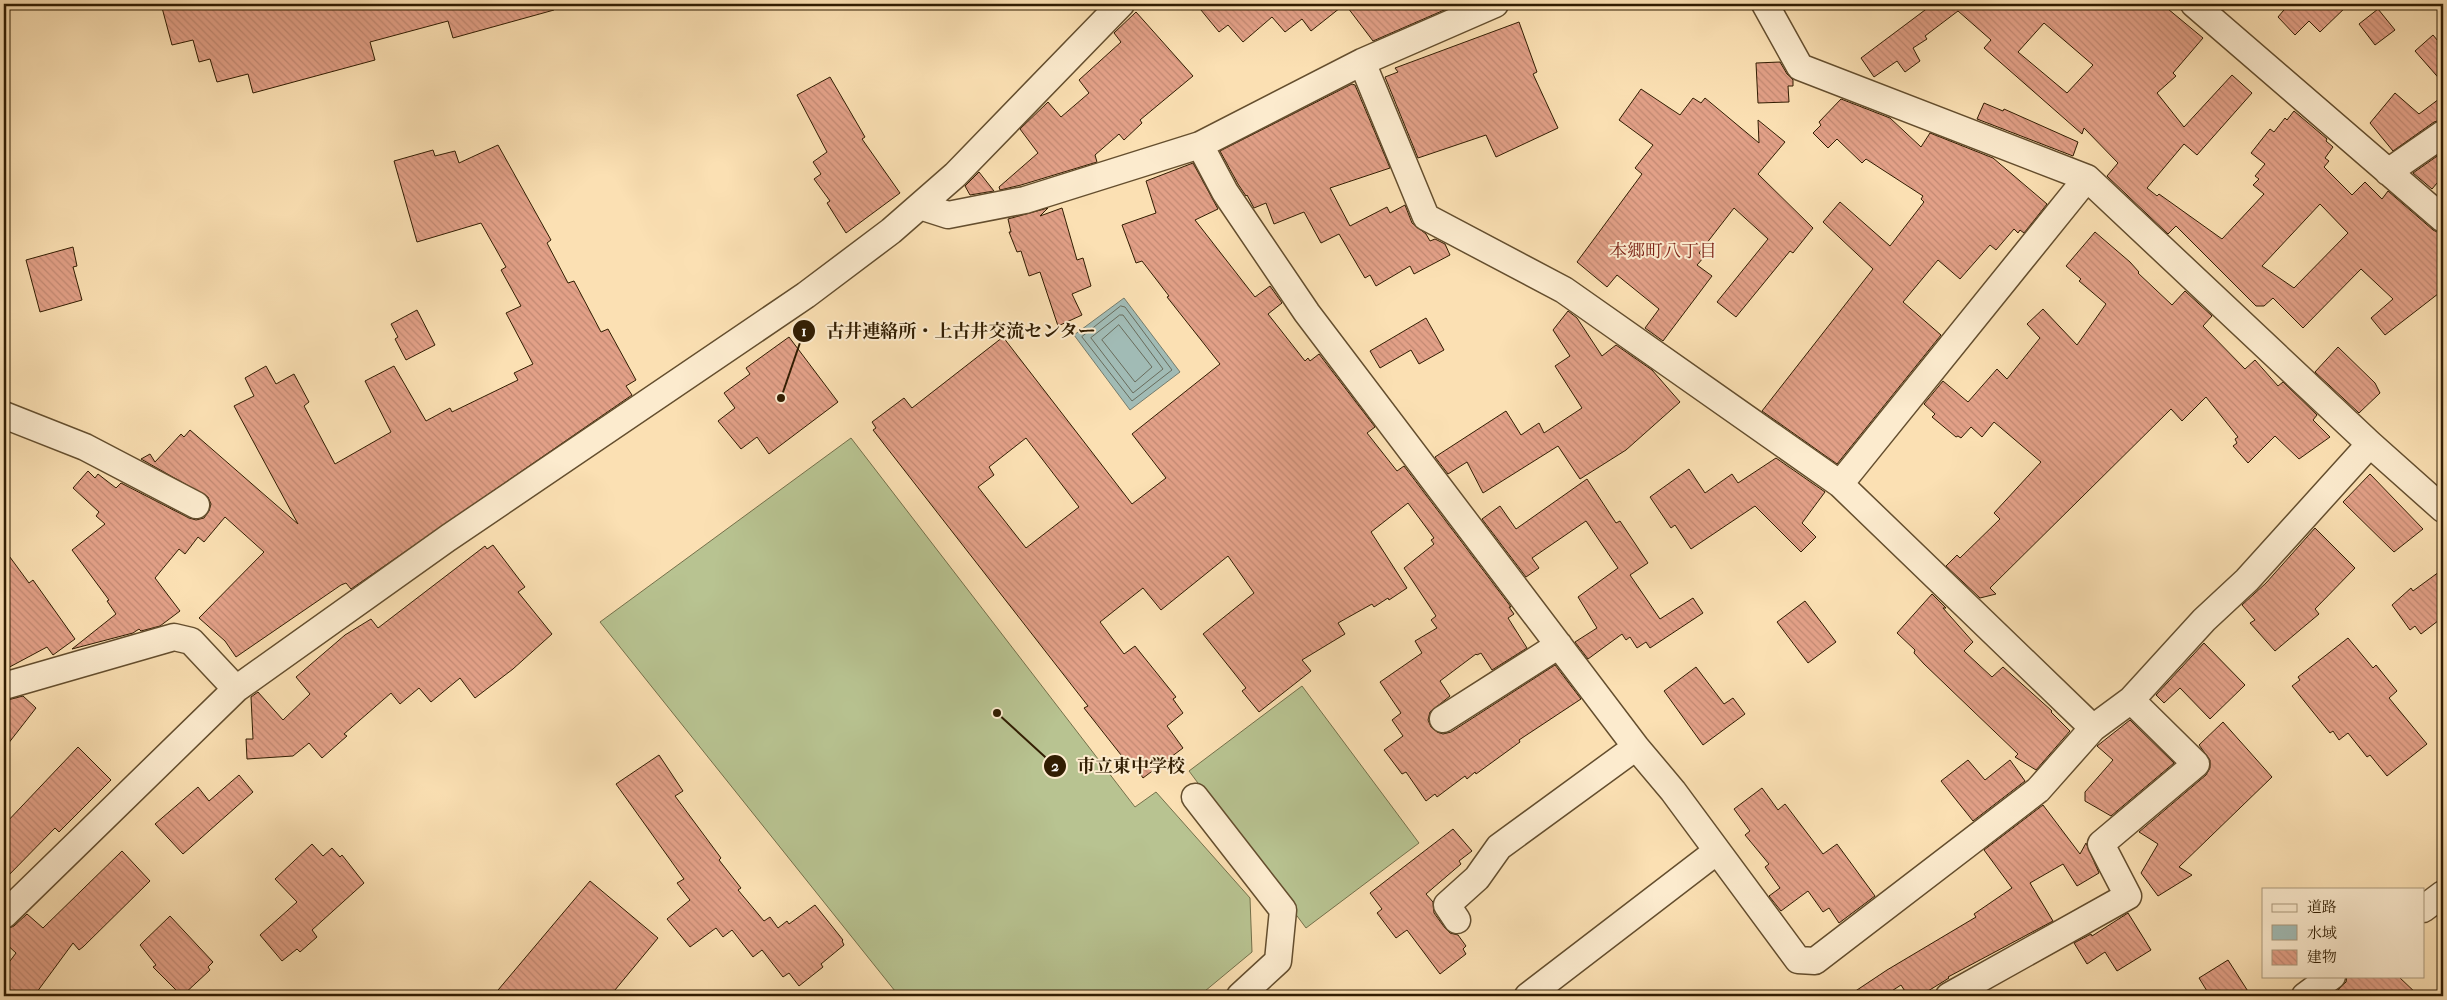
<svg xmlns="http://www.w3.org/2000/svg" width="2447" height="1000" font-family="'IM FELL French Canon','Noto Serif JP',serif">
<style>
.grass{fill:#b8c391;stroke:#74704a}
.water{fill:#a1bbb5;stroke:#747c6d}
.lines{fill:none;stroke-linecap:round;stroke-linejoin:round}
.shore{stroke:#696c5c;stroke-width:1}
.building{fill:url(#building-back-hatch);stroke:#311d02;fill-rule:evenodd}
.minor-casing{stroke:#644e2e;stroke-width:29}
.minor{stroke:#fcebce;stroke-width:26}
.labels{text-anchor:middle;stroke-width:4;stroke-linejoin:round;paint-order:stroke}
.neighbourhood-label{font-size:18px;fill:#7a1f14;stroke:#fcebce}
.leader{fill:none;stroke:#311d02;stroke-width:2}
.callout-dot{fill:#311d02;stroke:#fcebce;stroke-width:2}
.mark-label{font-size:15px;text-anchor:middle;font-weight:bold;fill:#fff}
.callout-label{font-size:18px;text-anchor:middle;font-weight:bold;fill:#311d02;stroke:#fcebce;stroke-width:4;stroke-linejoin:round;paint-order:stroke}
</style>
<defs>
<pattern id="building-back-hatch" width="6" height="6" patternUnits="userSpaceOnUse" patternTransform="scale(1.25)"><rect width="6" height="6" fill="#e2a087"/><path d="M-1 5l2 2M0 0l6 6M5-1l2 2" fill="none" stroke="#c28973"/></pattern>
</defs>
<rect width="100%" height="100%" fill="#fbe0b3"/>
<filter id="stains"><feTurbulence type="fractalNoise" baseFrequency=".004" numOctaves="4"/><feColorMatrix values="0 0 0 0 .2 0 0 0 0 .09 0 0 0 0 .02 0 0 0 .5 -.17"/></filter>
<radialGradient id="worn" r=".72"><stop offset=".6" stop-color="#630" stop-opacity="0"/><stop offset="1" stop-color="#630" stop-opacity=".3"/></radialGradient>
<!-- grass -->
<path class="grass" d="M 851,438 L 1135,807 L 1156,792 L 1250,898 L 1252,952 L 1199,996 L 899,996 L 600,622 Z
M 1302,686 L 1419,843 L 1306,928 L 1189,771 Z"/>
<!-- water -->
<path class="water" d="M 1124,298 L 1180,372 L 1130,410 L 1074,335 Z"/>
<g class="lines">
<!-- shore -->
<path class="shore" d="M 1121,306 L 1125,307 L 1172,370 L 1132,401 L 1082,337 Z
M 1120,315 L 1123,315 L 1163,369 L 1133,393 L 1091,338 Z
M 1119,325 L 1152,367 L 1135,382 L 1102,340 Z"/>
</g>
<!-- building -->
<path class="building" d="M 161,4 L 554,4 L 554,10 L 453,38 L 448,21 L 370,42 L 375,60 L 253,93 L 248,74 L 217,82 L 210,59 L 199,62 L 193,40 L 172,45 Z
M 1196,4 L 1458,4 L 1373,41 L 1345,4 L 1311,31 L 1302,19 L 1285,32 L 1272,17 L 1243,42 L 1228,25 L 1219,32 Z
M 1933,4 L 2162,4 L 2203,38 L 2173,73 L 2176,76 L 2157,93 L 2184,127 L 2232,75 L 2252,93 L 2197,155 L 2184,144 L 2147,188 L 2157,196 L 2159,194 L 2222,239 L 2264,194 L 2253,185 L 2259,179 L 2255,176 L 2265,164 L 2251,153 L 2270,129 L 2274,132 L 2285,118 L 2287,120 L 2294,111 L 2327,139 L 2326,141 L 2333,147 L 2325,158 L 2329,161 L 2324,167 L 2352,195 L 2365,182 L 2382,199 L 2388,191 L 2433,230 L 2443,235 L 2443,290 L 2385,335 L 2371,318 L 2393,299 L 2361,269 L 2303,328 L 2273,298 L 2264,306 L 2256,306 L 2176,226 L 2168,234 L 2107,176 L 2118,163 L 2084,128 L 2082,134 L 1984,48 L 1991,40 L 1958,11 L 1925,36 L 1927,39 L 1913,48 L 1920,61 L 1905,72 L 1897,61 L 1874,77 L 1861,58 ZM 2044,23 L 2093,65 L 2067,93 L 2018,52 ZM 2320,204 L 2348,233 L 2294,288 L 2262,266 Z
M 2289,4 L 2349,4 L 2320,32 L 2309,21 L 2295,35 L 2278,17 Z
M 2378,9 L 2395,30 L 2375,45 L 2359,24 Z
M 1136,12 L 1193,76 L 1140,120 L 1142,123 L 1124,140 L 1119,134 L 1095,155 L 1097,162 L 1021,185 L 1000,190 L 999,187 L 1038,153 L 1020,129 L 1048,102 L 1061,117 L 1089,93 L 1079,80 L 1121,42 L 1114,33 Z
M 1519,22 L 1537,72 L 1533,74 L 1558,128 L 1496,157 L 1486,135 L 1418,158 L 1385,77 L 1398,72 L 1395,68 Z
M 2433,35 L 2443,47 L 2443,83 L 2415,51 Z
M 1780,62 L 1787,74 L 1793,80 L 1793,86 L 1788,86 L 1789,102 L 1758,103 L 1756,63 Z
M 830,77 L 865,137 L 862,139 L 900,193 L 846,233 L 827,203 L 830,201 L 814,179 L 821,174 L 813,162 L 827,152 L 797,95 Z
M 1352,84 L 1355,85 L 1390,168 L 1330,188 L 1350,226 L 1387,207 L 1390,213 L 1405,205 L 1412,223 L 1426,234 L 1430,241 L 1435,239 L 1445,244 L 1450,255 L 1414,274 L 1410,266 L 1376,286 L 1370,275 L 1365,278 L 1339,234 L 1321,243 L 1304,212 L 1274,224 L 1266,203 L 1254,208 L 1247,195 L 1246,196 L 1238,184 L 1220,151 Z
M 1641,89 L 1680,115 L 1693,98 L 1701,103 L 1705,98 L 1759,143 L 1758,120 L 1785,142 L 1758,174 L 1813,228 L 1793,253 L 1790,251 L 1736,317 L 1717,302 L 1768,239 L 1734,208 L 1699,253 L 1704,257 L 1697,265 L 1712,276 L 1663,341 L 1645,328 L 1659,309 L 1617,275 L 1607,287 L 1577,262 L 1642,174 L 1635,168 L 1653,145 L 1619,120 Z
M 2395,93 L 2419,114 L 2443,96 L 2443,119 L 2434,122 L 2393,151 L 2370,123 Z
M 1841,99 L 1890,118 L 1921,147 L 1930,133 L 1993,158 L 2047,204 L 2024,233 L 2020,230 L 2018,233 L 2014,229 L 1996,250 L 1990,245 L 1960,279 L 1938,260 L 1903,302 L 1941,335 L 1837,464 L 1762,411 L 1873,269 L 1823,222 L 1840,202 L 1890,246 L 1924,202 L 1921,199 L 1923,196 L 1866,159 L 1862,163 L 1837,139 L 1828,148 L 1813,133 L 1821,125 L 1819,122 Z
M 1984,103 L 2003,111 L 2004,109 L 2078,142 L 2073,156 L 1977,119 Z
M 498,145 L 551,240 L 547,243 L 568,283 L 574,281 L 601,332 L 608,329 L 636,380 L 626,386 L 632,395 L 351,589 L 346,583 L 341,585 L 236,657 L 225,641 L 199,618 L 264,552 L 225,517 L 204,542 L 198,537 L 185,554 L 179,549 L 155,578 L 180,611 L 160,626 L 141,631 L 139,629 L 133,633 L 72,649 L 116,614 L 107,601 L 109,600 L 72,550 L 105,524 L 96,516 L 99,512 L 73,488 L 88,471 L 95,478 L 98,474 L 116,488 L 121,483 L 189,518 L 196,520 L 204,518 L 209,511 L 211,504 L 208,497 L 141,459 L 150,454 L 155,462 L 181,434 L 184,437 L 190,430 L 298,524 L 234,406 L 254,396 L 245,378 L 266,366 L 276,384 L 294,374 L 309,402 L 304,406 L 335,464 L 391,432 L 365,381 L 394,366 L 426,421 L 450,408 L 452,412 L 518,380 L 514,373 L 533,364 L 506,313 L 521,306 L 501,270 L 506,267 L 481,223 L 417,242 L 394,161 L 433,150 L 435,156 L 455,151 L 459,163 Z
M 2443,152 L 2443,176 L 2432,189 L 2413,173 Z
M 1193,163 L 1218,209 L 1195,220 L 1255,297 L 1270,286 L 1282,303 L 1268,314 L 1305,361 L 1308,358 L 1310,361 L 1319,354 L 1375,427 L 1367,433 L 1397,471 L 1404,466 L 1511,607 L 1509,607 L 1514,614 L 1508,618 L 1527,648 L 1492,670 L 1481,653 L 1477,655 L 1476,654 L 1440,681 L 1450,696 L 1430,712 L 1428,720 L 1431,727 L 1437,732 L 1443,734 L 1451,732 L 1555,665 L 1581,699 L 1519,740 L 1520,742 L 1476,774 L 1475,772 L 1467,779 L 1465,776 L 1437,797 L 1435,794 L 1426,801 L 1406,772 L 1402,774 L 1384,750 L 1403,736 L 1392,720 L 1401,713 L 1380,682 L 1422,653 L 1415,641 L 1437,628 L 1431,620 L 1436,616 L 1404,568 L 1434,544 L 1431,540 L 1434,538 L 1408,503 L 1371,532 L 1407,588 L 1389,600 L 1388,598 L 1374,607 L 1372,604 L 1338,623 L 1345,634 L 1302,660 L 1311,671 L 1259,712 L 1242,691 L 1246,688 L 1203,634 L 1254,593 L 1228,556 L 1161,610 L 1143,588 L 1100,622 L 1124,654 L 1135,646 L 1176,697 L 1173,699 L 1183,713 L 1167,726 L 1183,748 L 1143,778 L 1131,760 L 1125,760 L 1084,708 L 1088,706 L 873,430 L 876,428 L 872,422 L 904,398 L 912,408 L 1003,337 L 1132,504 L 1166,478 L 1132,434 L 1220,364 L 1167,297 L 1169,296 L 1142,261 L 1136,263 L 1122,225 L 1156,213 L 1146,181 ZM 1026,438 L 1079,507 L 1026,548 L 978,487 L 994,475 L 989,467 Z
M 979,172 L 994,191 L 970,195 L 965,186 Z
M 1048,208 L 1040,216 L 1062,208 L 1077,260 L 1083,258 L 1091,286 L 1072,294 L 1082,315 L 1058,326 L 1040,272 L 1029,276 L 1021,251 L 1017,252 L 1009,232 L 1011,232 L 1008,219 Z
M 2095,232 L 2130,262 L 2139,272 L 2138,273 L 2172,305 L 2185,291 L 2212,316 L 2203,326 L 2245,369 L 2255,360 L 2278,386 L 2283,382 L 2317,415 L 2313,420 L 2330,437 L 2299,459 L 2275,436 L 2248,463 L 2233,446 L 2237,443 L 2235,439 L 2238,437 L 2206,397 L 2182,421 L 2171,409 L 1990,588 L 1996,594 L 1980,598 L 1946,566 L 1957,555 L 1960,558 L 2000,519 L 1994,513 L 2041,462 L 1994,422 L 1982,437 L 1971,427 L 1961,438 L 1958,436 L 1956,437 L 1932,417 L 1935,414 L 1924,404 L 1943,381 L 1968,402 L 1997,369 L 2007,379 L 2040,338 L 2027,324 L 2043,309 L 2077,345 L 2106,304 L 2079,281 L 2081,279 L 2066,266 Z
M 73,247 L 77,266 L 73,267 L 82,300 L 40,312 L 26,260 Z
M 417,310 L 435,345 L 406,360 L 395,339 L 398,337 L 391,324 Z
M 1568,311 L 1577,318 L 1602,356 L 1616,345 L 1652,370 L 1680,402 L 1626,450 L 1580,479 L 1558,446 L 1483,493 L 1467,462 L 1448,474 L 1435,457 L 1506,411 L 1521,435 L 1539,423 L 1544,433 L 1582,408 L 1555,366 L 1570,356 L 1553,330 Z
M 1426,318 L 1444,350 L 1419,364 L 1411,350 L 1380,368 L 1370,351 Z
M 789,337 L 838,402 L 769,454 L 757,437 L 741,449 L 718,421 L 735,408 L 724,393 L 750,374 L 746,368 Z
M 2338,347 L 2375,383 L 2380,393 L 2359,413 L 2315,372 Z
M 1776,458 L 1825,492 L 1802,523 L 1816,537 L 1801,552 L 1755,506 L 1691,549 L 1675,525 L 1671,528 L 1650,497 L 1689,469 L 1705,493 L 1732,474 L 1738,483 Z
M 2370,474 L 2423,529 L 2394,552 L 2343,502 Z
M 1587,479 L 1616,523 L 1620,521 L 1648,563 L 1630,575 L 1660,619 L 1693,598 L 1703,613 L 1650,648 L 1646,642 L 1637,648 L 1630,637 L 1626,640 L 1622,634 L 1588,659 L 1575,642 L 1597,628 L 1578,597 L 1618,568 L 1586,521 L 1532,558 L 1539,568 L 1526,577 L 1482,519 L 1500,506 L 1516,529 Z
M 2315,528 L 2355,568 L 2315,609 L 2319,614 L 2275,651 L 2250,623 L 2255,620 L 2242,605 L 2266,583 Z
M 493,545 L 525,587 L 518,592 L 552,634 L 513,669 L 475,698 L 460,678 L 431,702 L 419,688 L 400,704 L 391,693 L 344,734 L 347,736 L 322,758 L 309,743 L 293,756 L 247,759 L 246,739 L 253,739 L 251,697 L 258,692 L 283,720 L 310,694 L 296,677 L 345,635 L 371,619 L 378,628 L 485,546 L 487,549 Z
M 4,549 L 29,583 L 33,580 L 75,639 L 53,655 L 47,647 L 4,670 Z
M 2443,569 L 2443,617 L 2421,634 L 2415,626 L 2410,630 L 2392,605 L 2411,588 L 2413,591 Z
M 1932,594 L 1946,608 L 1943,608 L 1973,642 L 1964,651 L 1992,677 L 2003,667 L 2052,711 L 2051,712 L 2070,731 L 2036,770 L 2015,757 L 2018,754 L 1924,664 L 1914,653 L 1915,650 L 1897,633 Z
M 1805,601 L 1836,642 L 1808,663 L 1777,622 Z
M 2348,638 L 2373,668 L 2376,665 L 2397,691 L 2389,698 L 2427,744 L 2387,776 L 2370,755 L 2367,757 L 2348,733 L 2339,740 L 2333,731 L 2330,733 L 2292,686 L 2300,680 L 2298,677 Z
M 2204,643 L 2245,685 L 2210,719 L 2180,688 L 2164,703 L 2156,695 Z
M 1696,667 L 1724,704 L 1733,698 L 1745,714 L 1703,745 L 1664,691 Z
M 23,696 L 36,708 L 4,749 L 4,701 Z
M 2130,720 L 2174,763 L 2111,816 L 2085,801 L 2085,792 L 2113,760 L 2097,746 Z
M 2223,722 L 2272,777 L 2179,867 L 2192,875 L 2158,896 L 2141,873 L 2158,844 L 2139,832 L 2206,775 L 2210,768 L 2210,760 L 2199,745 Z
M 78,747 L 111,780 L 59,832 L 55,828 L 4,880 L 4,825 Z
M 659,755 L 683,791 L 675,796 L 721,858 L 719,860 L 741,888 L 738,890 L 764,921 L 770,917 L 778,928 L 787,921 L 789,924 L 815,905 L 843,940 L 842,941 L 844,945 L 821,964 L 823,967 L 799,986 L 789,973 L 783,977 L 762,950 L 753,957 L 732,930 L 723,937 L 716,928 L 690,947 L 667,919 L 690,900 L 677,883 L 684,879 L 616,784 Z
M 1968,760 L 1985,780 L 2010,760 L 2025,781 L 1973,821 L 1941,781 Z
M 239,775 L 253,792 L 183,854 L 155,824 L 198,787 L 209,801 Z
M 1762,788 L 1778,810 L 1785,804 L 1823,854 L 1837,844 L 1875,896 L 1839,923 L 1829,908 L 1823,912 L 1808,891 L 1781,911 L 1769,896 L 1780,888 L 1765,867 L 1769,864 L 1745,835 L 1750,831 L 1734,809 Z
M 2043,805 L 2080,854 L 2086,843 L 2099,873 L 2077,886 L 2063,864 L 2030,883 L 2053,921 L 1948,977 L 1949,978 L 1920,996 L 1908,996 L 1901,985 L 1884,996 L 1848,996 L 1887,970 L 1976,917 L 1974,914 L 2012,888 L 1984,850 Z
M 1453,829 L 1472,851 L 1459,861 L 1461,864 L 1426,894 L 1433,902 L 1434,913 L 1445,928 L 1450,933 L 1458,935 L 1466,946 L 1463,949 L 1466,954 L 1440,974 L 1407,930 L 1396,938 L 1377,913 L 1382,909 L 1370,893 Z
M 312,844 L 323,856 L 332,848 L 340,857 L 342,855 L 364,883 L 312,930 L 317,937 L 300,952 L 297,949 L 282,961 L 260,935 L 297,902 L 275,879 Z
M 122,851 L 150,881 L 83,947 L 79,950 L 73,943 L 34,996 L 4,996 L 4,969 L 16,953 L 4,942 L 4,930 L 14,926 L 27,914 L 43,928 Z
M 590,881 L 658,938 L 610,996 L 493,996 Z
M 2128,913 L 2151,950 L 2117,971 L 2105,952 L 2087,964 L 2074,943 L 2091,934 L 2092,936 Z
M 170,916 L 213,962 L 208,967 L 210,970 L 182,996 L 153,967 L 156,965 L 140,945 Z
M 2228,960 L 2251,996 L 2210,996 L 2199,978 Z
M 2347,976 L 2398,976 L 2419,996 L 2332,996 L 2346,982 Z"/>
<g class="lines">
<!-- minor casing -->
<g class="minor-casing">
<path id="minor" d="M 1765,4 L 1800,67 L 2087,178 L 2370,444 L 2443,509
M 2194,4 L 2443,219
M 1362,62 L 1426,217 L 1564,290 L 1840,484
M 1200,145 L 1225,192 L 1307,313 L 1636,747 L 1673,791 L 1798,960 L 1815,961 L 2038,790 L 2093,728 L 2131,700 L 2204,620 L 2247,580 L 2370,444
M 2388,172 L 2443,134
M 2087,178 L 1840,484 L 2093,728
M 920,206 L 948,215 L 1025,200 L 1200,145 L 1362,62 L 1495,4
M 4,415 L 85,447 L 196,505
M 4,686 L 174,637 L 191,641 L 236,689
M 1443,719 L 1559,645
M 1195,797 L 1283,910 L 1278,961 L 1240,996
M 2423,909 L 2443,894
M 4,915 L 236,689 L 448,538 L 806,295 L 891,231 L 955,175 L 1121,4
M 1457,920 L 1447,905 L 1477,878 L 1499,847 L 1636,747
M 1528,996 L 1717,851
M 1949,996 L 2128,896 L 2101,844 L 2196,764 L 2131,700
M 2305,996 L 2332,976"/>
</g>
<!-- minor -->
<use href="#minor" class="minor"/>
</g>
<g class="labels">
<!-- neighbourhood labels -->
<g class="neighbourhood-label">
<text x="1663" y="257">本郷町八丁目</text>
</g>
</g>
<!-- callouts -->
<path class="leader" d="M781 398L804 331M997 713L1055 766"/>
<g class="callout-dot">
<circle cx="781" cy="398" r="5"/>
<circle cx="997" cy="713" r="5"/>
<circle cx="804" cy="331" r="12"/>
<circle cx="1055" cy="766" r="12"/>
</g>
<g class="mark-label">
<text x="804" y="336">1</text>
<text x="1055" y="771">2</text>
</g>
<g class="callout-label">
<text x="961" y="337">古井連絡所・上古井交流センター</text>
<text x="1131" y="772">市立東中学校</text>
</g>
<!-- margin -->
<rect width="2447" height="1000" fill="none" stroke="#fbe0b3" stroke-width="20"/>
<rect x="5" y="5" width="2437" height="990" fill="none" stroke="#311d02" stroke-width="2.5"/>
<rect x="10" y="10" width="2427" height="980" fill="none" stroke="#311d02"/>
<!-- legend -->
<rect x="2262" y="888" width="162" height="90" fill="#fcebce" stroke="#ab997c"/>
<rect x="2272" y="904" width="25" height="8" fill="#fcebce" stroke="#ab997c"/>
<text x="2307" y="912" font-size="15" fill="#311d02">道路</text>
<rect x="2272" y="925" width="25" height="15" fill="#a1bbb5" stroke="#ab997c"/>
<text x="2307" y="938" font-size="15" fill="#311d02">水域</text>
<rect x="2272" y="950" width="25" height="15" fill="url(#building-back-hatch)" stroke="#ab997c"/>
<text x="2307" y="962" font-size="15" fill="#311d02">建物</text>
<rect width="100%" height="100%" filter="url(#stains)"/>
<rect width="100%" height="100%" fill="url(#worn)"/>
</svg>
